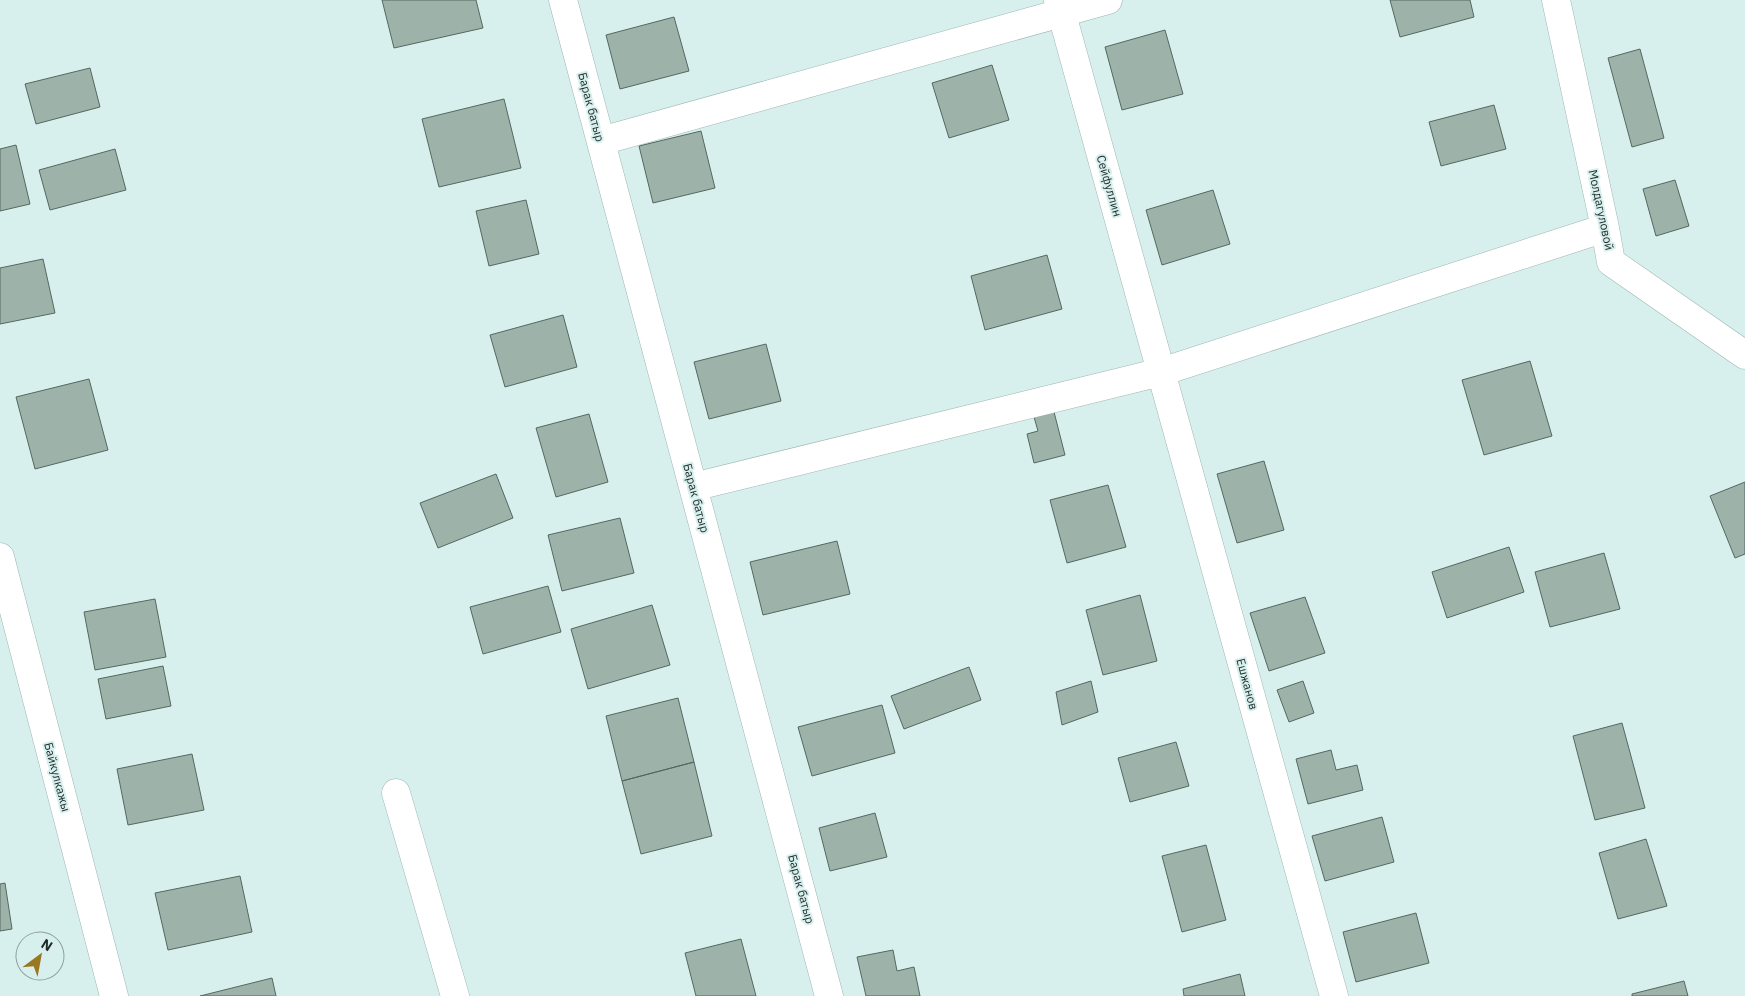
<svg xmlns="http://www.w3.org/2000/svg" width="1745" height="996" font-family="'IBM Plex Sans',sans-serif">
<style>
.building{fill:#9db2a9;stroke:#546860}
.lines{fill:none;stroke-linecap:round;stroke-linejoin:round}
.street-casing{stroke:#9eb6b3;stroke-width:29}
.street{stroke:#fff;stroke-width:28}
.labels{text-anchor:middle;stroke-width:4;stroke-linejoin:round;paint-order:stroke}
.street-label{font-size:12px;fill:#1f2928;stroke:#d7f0ee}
</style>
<rect width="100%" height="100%" fill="#d7f0ee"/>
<!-- building -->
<path class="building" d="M 382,0 L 476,0 L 483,28 L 394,48 Z
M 1390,0 L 1470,0 L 1474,17 L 1400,37 Z
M 674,17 L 689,71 L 620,89 L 606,35 Z
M 1165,30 L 1183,94 L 1122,110 L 1105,47 Z
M 1640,49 L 1664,138 L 1632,147 L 1608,58 Z
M 992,65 L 1009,120 L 949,138 L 932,83 Z
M 90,68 L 100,107 L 36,124 L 25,84 Z
M 504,99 L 521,168 L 439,187 L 422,119 Z
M 1494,105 L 1506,149 L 1441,166 L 1429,122 Z
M 701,131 L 715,188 L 653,203 L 639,146 Z
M 16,145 L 30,204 L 0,211 L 0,149 Z
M 115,149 L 126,190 L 50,210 L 39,170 Z
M 1675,180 L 1689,226 L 1656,236 L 1643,189 Z
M 1213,190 L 1230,244 L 1162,265 L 1146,210 Z
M 526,200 L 539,254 L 489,266 L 476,211 Z
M 1047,255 L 1062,309 L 985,330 L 971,276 Z
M 43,259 L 55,313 L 0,324 L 0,268 Z
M 563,315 L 577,367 L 505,387 L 490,335 Z
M 766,344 L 781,401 L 709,419 L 694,362 Z
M 1530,361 L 1552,436 L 1484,455 L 1462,380 Z
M 89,379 L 108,450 L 35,469 L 16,397 Z
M 1054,412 L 1065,455 L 1034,463 L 1027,434 L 1038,431 L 1034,417 Z
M 589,414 L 608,482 L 556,497 L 536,428 Z
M 1264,461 L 1284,530 L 1237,543 L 1217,474 Z
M 496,474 L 513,518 L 438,548 L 420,503 Z
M 1745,482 L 1745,554 L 1735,558 L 1710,496 Z
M 1108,485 L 1126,547 L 1067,563 L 1050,500 Z
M 620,518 L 634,573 L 562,591 L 548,535 Z
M 837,541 L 850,594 L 763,615 L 750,562 Z
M 1509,547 L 1524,592 L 1447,618 L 1432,572 Z
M 1604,553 L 1620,609 L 1550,627 L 1535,572 Z
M 548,586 L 561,632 L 483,654 L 470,607 Z
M 1140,595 L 1157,661 L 1103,675 L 1086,610 Z
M 1305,597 L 1325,653 L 1269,671 L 1250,613 Z
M 155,599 L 166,657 L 95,670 L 84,612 Z
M 652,605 L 670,665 L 588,689 L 571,629 Z
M 163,666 L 171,706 L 106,719 L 98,679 Z
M 969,667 L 981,700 L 904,729 L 891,696 Z
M 1091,681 L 1098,712 L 1062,725 L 1056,692 Z
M 1303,681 L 1314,713 L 1289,722 L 1277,690 Z
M 678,698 L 694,762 L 622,781 L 606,716 Z
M 882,705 L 895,753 L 812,776 L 798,727 Z
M 1622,723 L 1645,808 L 1595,820 L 1573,736 Z
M 1176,742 L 1189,786 L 1130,802 L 1118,758 Z
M 1331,750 L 1336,770 L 1357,765 L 1363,790 L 1308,804 L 1296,759 Z
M 192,754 L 204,810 L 128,825 L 117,769 Z
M 694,762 L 712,836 L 641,854 L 622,781 Z
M 875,813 L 887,857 L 830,871 L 819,828 Z
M 1382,817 L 1394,862 L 1325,881 L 1312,836 Z
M 1646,839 L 1667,906 L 1618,919 L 1599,853 Z
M 1206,845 L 1226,920 L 1182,932 L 1162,856 Z
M 240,876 L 252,932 L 168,950 L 155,893 Z
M 5,883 L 12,929 L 0,931 L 0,884 Z
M 1416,913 L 1429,963 L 1356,982 L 1343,932 Z
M 741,939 L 756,996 L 696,996 L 685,953 Z
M 893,950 L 897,971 L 914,967 L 920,996 L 866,996 L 857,957 Z
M 1240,974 L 1245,996 L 1184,996 L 1183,989 Z
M 272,978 L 276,996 L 200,996 Z
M 1684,981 L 1688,996 L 1632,996 L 1632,994 Z"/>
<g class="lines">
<!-- street casing -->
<g class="street-casing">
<path id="street" d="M 563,0 L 829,996
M 1058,0 L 1334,996
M 1556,0 L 1605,228 L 1611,262 L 1745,355
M 601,141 L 1108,0
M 693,487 L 1161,372 L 1605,228
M 0,557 L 114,996
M 396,793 L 455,996"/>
</g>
<!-- street -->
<use href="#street" class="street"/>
</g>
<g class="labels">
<!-- street labels -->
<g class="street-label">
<text transform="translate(591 107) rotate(75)" y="4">Барак батыр</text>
<text transform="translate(1109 186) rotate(74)" y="4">Сейфуллин</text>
<text transform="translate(1601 210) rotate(78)" y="4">Молдагуловой</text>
<text transform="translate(696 498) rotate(75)" y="4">Барак батыр</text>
<text transform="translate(1247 684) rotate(75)" y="4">Ешжанов</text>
<text transform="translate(57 777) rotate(75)" y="4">Байкулкажы</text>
<text transform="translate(801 889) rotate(75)" y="4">Барак батыр</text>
</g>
</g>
<!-- north arrow -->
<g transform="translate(40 956) rotate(32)"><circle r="24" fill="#d7f0ee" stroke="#8da09f"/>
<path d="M0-4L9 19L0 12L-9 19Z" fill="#9a7721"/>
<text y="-8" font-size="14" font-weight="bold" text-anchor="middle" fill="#1f2928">N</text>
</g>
</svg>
